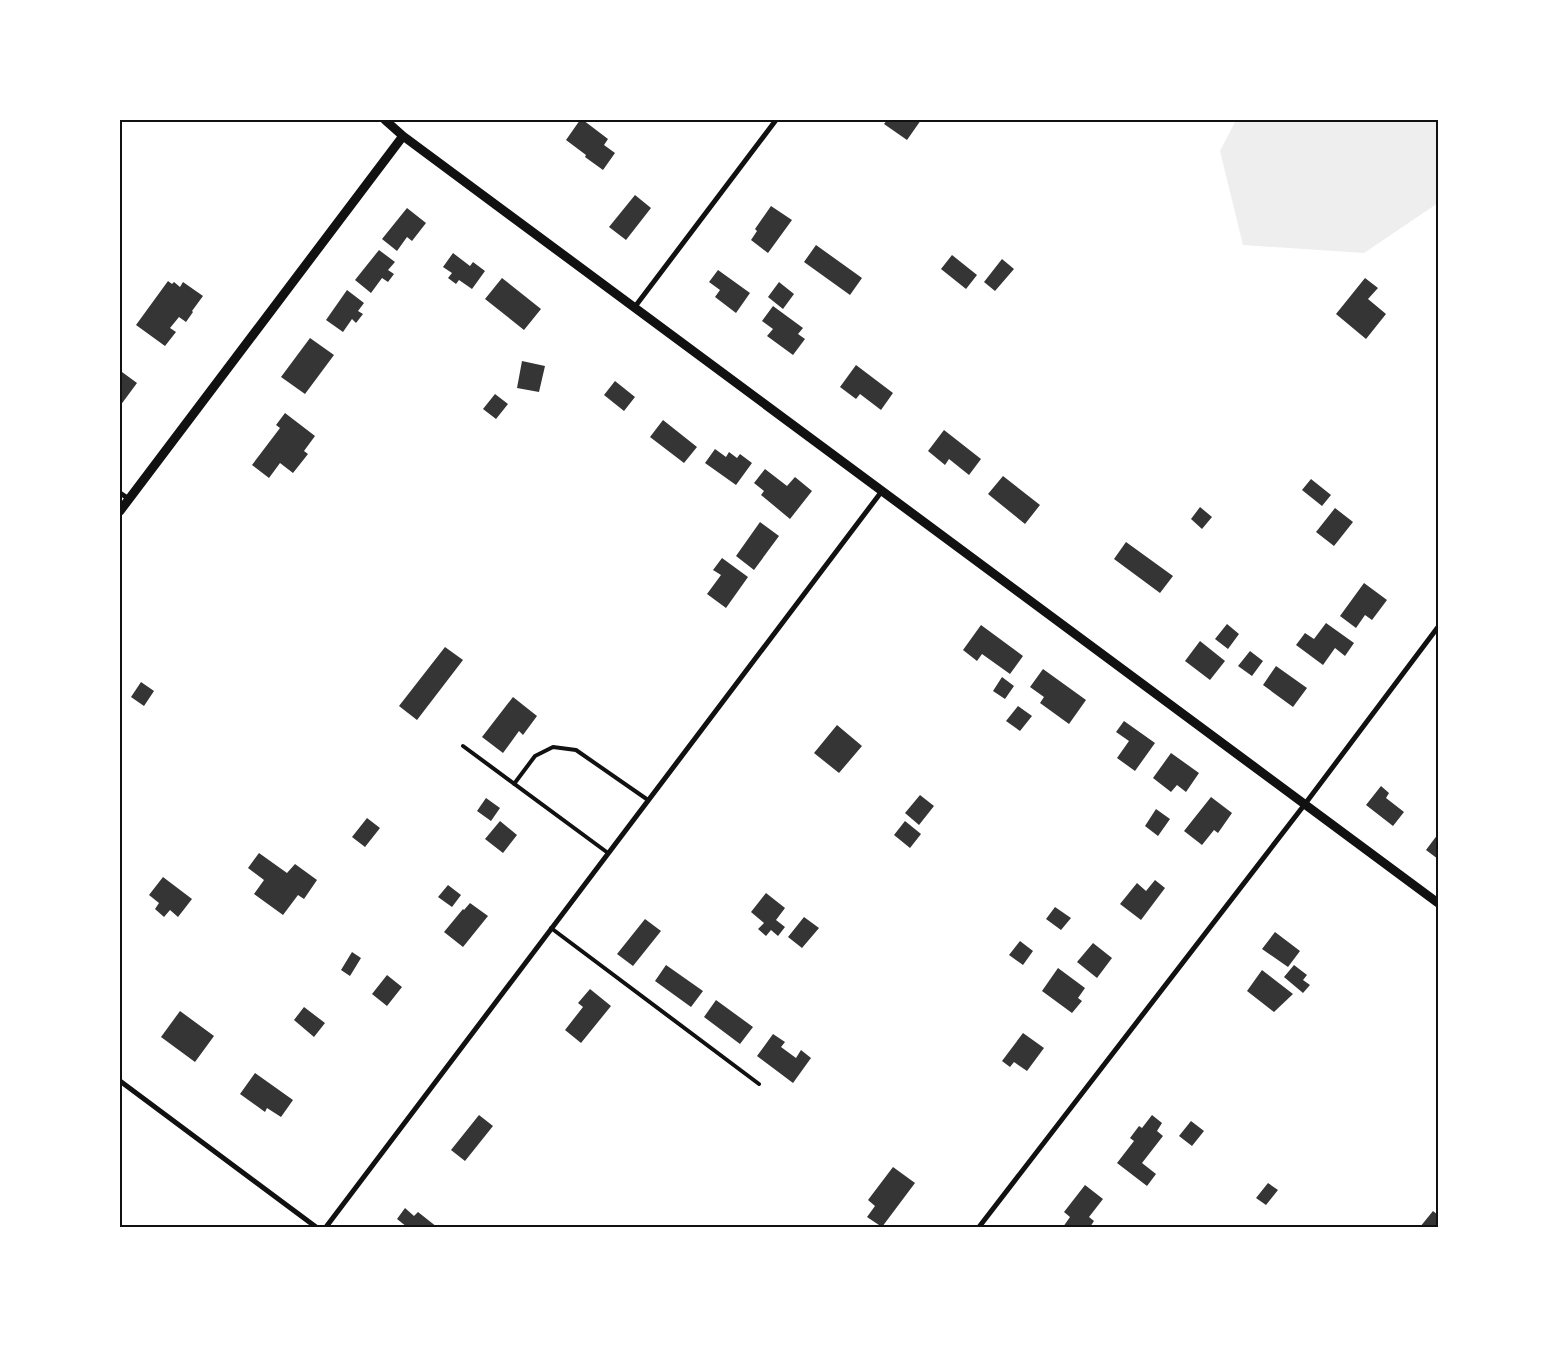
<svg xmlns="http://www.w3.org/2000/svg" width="1558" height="1347" font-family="Raleway,sans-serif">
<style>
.green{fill:#eee}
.building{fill:#353535}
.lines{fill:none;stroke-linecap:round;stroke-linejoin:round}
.service{stroke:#111;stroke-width:4}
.minor{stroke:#111;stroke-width:5}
.tertiary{stroke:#111;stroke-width:9}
.neatline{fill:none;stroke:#111;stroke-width:2}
</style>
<rect width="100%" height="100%" fill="#fff"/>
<!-- green -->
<path class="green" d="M 1236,120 L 1438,120 L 1438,203 L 1364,253 L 1243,245 L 1220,151 Z"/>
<!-- building -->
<path class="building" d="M 580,120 L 583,120 L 608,139 L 604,145 L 615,153 L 603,170 L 585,157 L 586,155 L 566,140 Z
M 887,120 L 921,120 L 907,140 L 884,124 Z
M 635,195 L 651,208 L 626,240 L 609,227 Z
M 771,206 L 792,220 L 768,253 L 751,240 L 757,231 L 755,229 Z
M 407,208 L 426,223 L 412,241 L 407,237 L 397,251 L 382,239 Z
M 816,245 L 862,278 L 850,295 L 804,262 Z
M 379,250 L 395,262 L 388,270 L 394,274 L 388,282 L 382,278 L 371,293 L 355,280 Z
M 453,253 L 470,266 L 473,262 L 485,271 L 472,289 L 459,280 L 456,284 L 448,278 L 452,273 L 443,267 Z
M 952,255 L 977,275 L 966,289 L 941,269 Z
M 1002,259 L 1014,269 L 995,291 L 984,282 Z
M 718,270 L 750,293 L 736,313 L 715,297 L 720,290 L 709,282 Z
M 502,278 L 541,309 L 524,330 L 485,299 Z
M 1365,278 L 1378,288 L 1368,299 L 1386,314 L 1366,339 L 1336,314 Z
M 168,281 L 172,284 L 174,282 L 180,287 L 183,282 L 203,296 L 192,311 L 193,312 L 186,322 L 179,317 L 170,328 L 176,332 L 165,346 L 136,325 Z
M 779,282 L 794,294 L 783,309 L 768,297 Z
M 347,290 L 364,303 L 358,311 L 363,314 L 356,323 L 352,319 L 343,332 L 326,320 Z
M 773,306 L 803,328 L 798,334 L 805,339 L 793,355 L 767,336 L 773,329 L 762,321 Z
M 310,338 L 334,355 L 305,394 L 281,377 Z
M 522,361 L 545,366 L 539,392 L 517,388 Z
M 856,365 L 893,393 L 881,410 L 860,394 L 856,399 L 840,387 Z
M 122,372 L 137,383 L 120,406 L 120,375 Z
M 615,381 L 635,397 L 624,411 L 604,395 Z
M 495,394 L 508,404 L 496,419 L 483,409 Z
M 285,413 L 315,436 L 304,451 L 308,454 L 293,473 L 280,463 L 269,478 L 252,465 L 280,428 L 276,425 Z
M 663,420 L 697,447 L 684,463 L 650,437 Z
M 944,430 L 981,459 L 969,475 L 949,459 L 945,465 L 928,451 Z
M 715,449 L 726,457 L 729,452 L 737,458 L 740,454 L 752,463 L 736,485 L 705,463 Z
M 765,469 L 787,486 L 795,477 L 812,491 L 790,519 L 761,495 L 764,491 L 754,483 Z
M 1003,476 L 1040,505 L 1025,524 L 988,494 Z
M 1311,479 L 1331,495 L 1322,506 L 1302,490 Z
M 1200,507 L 1212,517 L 1202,529 L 1191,519 Z
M 1335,508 L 1353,522 L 1334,546 L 1316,532 Z
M 760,522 L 779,536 L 754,570 L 736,556 Z
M 1126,542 L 1173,576 L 1160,593 L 1114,559 Z
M 722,558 L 748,577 L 726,608 L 707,594 L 721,575 L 713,570 Z
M 1364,583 L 1387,600 L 1372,620 L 1365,615 L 1356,628 L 1340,616 Z
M 1326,623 L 1354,643 L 1345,656 L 1335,648 L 1323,665 L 1296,645 L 1305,633 L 1314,639 Z
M 1227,624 L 1239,634 L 1228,649 L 1215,639 Z
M 981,625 L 1023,656 L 1010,674 L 982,654 L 977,661 L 963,650 Z
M 1200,641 L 1225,661 L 1210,680 L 1185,661 Z
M 445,647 L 463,660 L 417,720 L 399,706 Z
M 1250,651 L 1263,661 L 1252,676 L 1238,666 Z
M 1276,666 L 1307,688 L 1293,707 L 1263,685 Z
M 1043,669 L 1086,700 L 1069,724 L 1040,703 L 1044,697 L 1030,687 Z
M 1002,677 L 1014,686 L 1005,699 L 993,691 Z
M 141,682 L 154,691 L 144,706 L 131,697 Z
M 513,697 L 537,716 L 523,735 L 519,731 L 503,753 L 482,737 Z
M 1018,706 L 1032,716 L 1020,731 L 1006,721 Z
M 1124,721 L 1155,743 L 1135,771 L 1117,758 L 1129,741 L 1116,732 Z
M 837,725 L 862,746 L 839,773 L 814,753 Z
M 1171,753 L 1199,773 L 1186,792 L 1177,785 L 1171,792 L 1153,778 Z
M 1381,786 L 1389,793 L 1386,798 L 1404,812 L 1393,826 L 1366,805 Z
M 920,795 L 934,806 L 919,825 L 905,813 Z
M 1211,797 L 1232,813 L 1218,833 L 1214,830 L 1202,845 L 1184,831 Z
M 486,798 L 500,808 L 491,821 L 477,811 Z
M 1156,809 L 1170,819 L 1158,836 L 1145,826 Z
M 367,818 L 380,828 L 365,847 L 352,837 Z
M 500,821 L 517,835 L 503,853 L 485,839 Z
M 905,821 L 921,834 L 910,848 L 894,835 Z
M 1438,834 L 1438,859 L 1426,850 Z
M 259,853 L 287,873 L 295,864 L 317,880 L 304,899 L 298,895 L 283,915 L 254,894 L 264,880 L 248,868 Z
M 163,877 L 192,899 L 178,917 L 170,910 L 164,917 L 155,909 L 159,903 L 149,895 Z
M 1155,880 L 1165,888 L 1141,920 L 1120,904 L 1137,883 L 1146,891 Z
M 448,885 L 461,895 L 452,907 L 438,897 Z
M 766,893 L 785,908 L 776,920 L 785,927 L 778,936 L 771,930 L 766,936 L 758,929 L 764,923 L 751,912 Z
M 470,903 L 488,916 L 463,947 L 444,932 L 463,909 L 464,910 Z
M 1055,907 L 1071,918 L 1061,930 L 1046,919 Z
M 804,917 L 819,928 L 802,948 L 788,937 Z
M 645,919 L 661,931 L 633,966 L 617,954 Z
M 1275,932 L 1300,951 L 1288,967 L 1262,949 Z
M 1020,941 L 1033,951 L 1023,965 L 1009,955 Z
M 1093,943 L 1112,958 L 1097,978 L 1077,962 Z
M 352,952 L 361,958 L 350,976 L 341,970 Z
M 666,965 L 703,991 L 691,1007 L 655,981 Z
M 1294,965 L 1307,975 L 1303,980 L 1310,985 L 1303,993 L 1284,977 Z
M 1058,968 L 1085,988 L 1078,998 L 1082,1001 L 1072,1013 L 1042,991 Z
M 1262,970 L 1293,994 L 1274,1012 L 1247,991 Z
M 387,975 L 402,987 L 387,1006 L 372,994 Z
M 590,989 L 611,1006 L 581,1043 L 565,1030 L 583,1007 L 578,1003 Z
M 716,1000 L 753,1027 L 740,1044 L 704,1017 Z
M 304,1007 L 325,1023 L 314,1037 L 294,1020 Z
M 180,1011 L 214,1036 L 195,1062 L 161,1037 Z
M 1023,1033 L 1044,1048 L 1027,1071 L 1014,1062 L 1010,1067 L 1002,1061 Z
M 773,1034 L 785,1042 L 781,1047 L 796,1058 L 801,1050 L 811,1058 L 793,1083 L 757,1056 Z
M 255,1073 L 293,1100 L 281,1117 L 267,1108 L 265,1112 L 240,1094 Z
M 479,1115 L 493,1126 L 465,1161 L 451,1150 Z
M 1152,1115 L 1162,1123 L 1157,1131 L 1163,1136 L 1142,1163 L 1156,1174 L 1147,1186 L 1117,1163 L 1134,1141 L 1130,1138 L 1139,1126 L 1142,1128 Z
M 1191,1121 L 1204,1131 L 1192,1146 L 1179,1136 Z
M 893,1167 L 915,1183 L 882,1227 L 867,1217 L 875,1206 L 868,1200 Z
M 1268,1183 L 1278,1190 L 1266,1205 L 1256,1198 Z
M 1085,1185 L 1103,1199 L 1089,1217 L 1094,1221 L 1090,1227 L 1083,1226 L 1082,1227 L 1063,1227 L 1070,1217 L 1064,1212 Z
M 405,1208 L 414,1216 L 418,1212 L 437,1227 L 407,1227 L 397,1219 Z
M 1433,1211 L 1438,1215 L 1438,1227 L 1420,1227 Z"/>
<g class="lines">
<!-- service -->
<path class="service" d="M 463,746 L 608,853
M 514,784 L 535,756 L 553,747 L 576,750 L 648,800
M 551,928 L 759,1084"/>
<!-- minor -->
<path class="minor" d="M 634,308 L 776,120
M 120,493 L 129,499
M 120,1081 L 316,1227
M 326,1227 L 882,491
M 979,1227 L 1305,804 L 1438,627"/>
<!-- tertiary -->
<path class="tertiary" d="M 385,120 L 403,136 L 1438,903
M 120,511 L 403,136"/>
</g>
<!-- border -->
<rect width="1558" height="1347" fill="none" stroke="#ffffff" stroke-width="242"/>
<rect x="121" y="121" width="1316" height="1105" class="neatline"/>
</svg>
